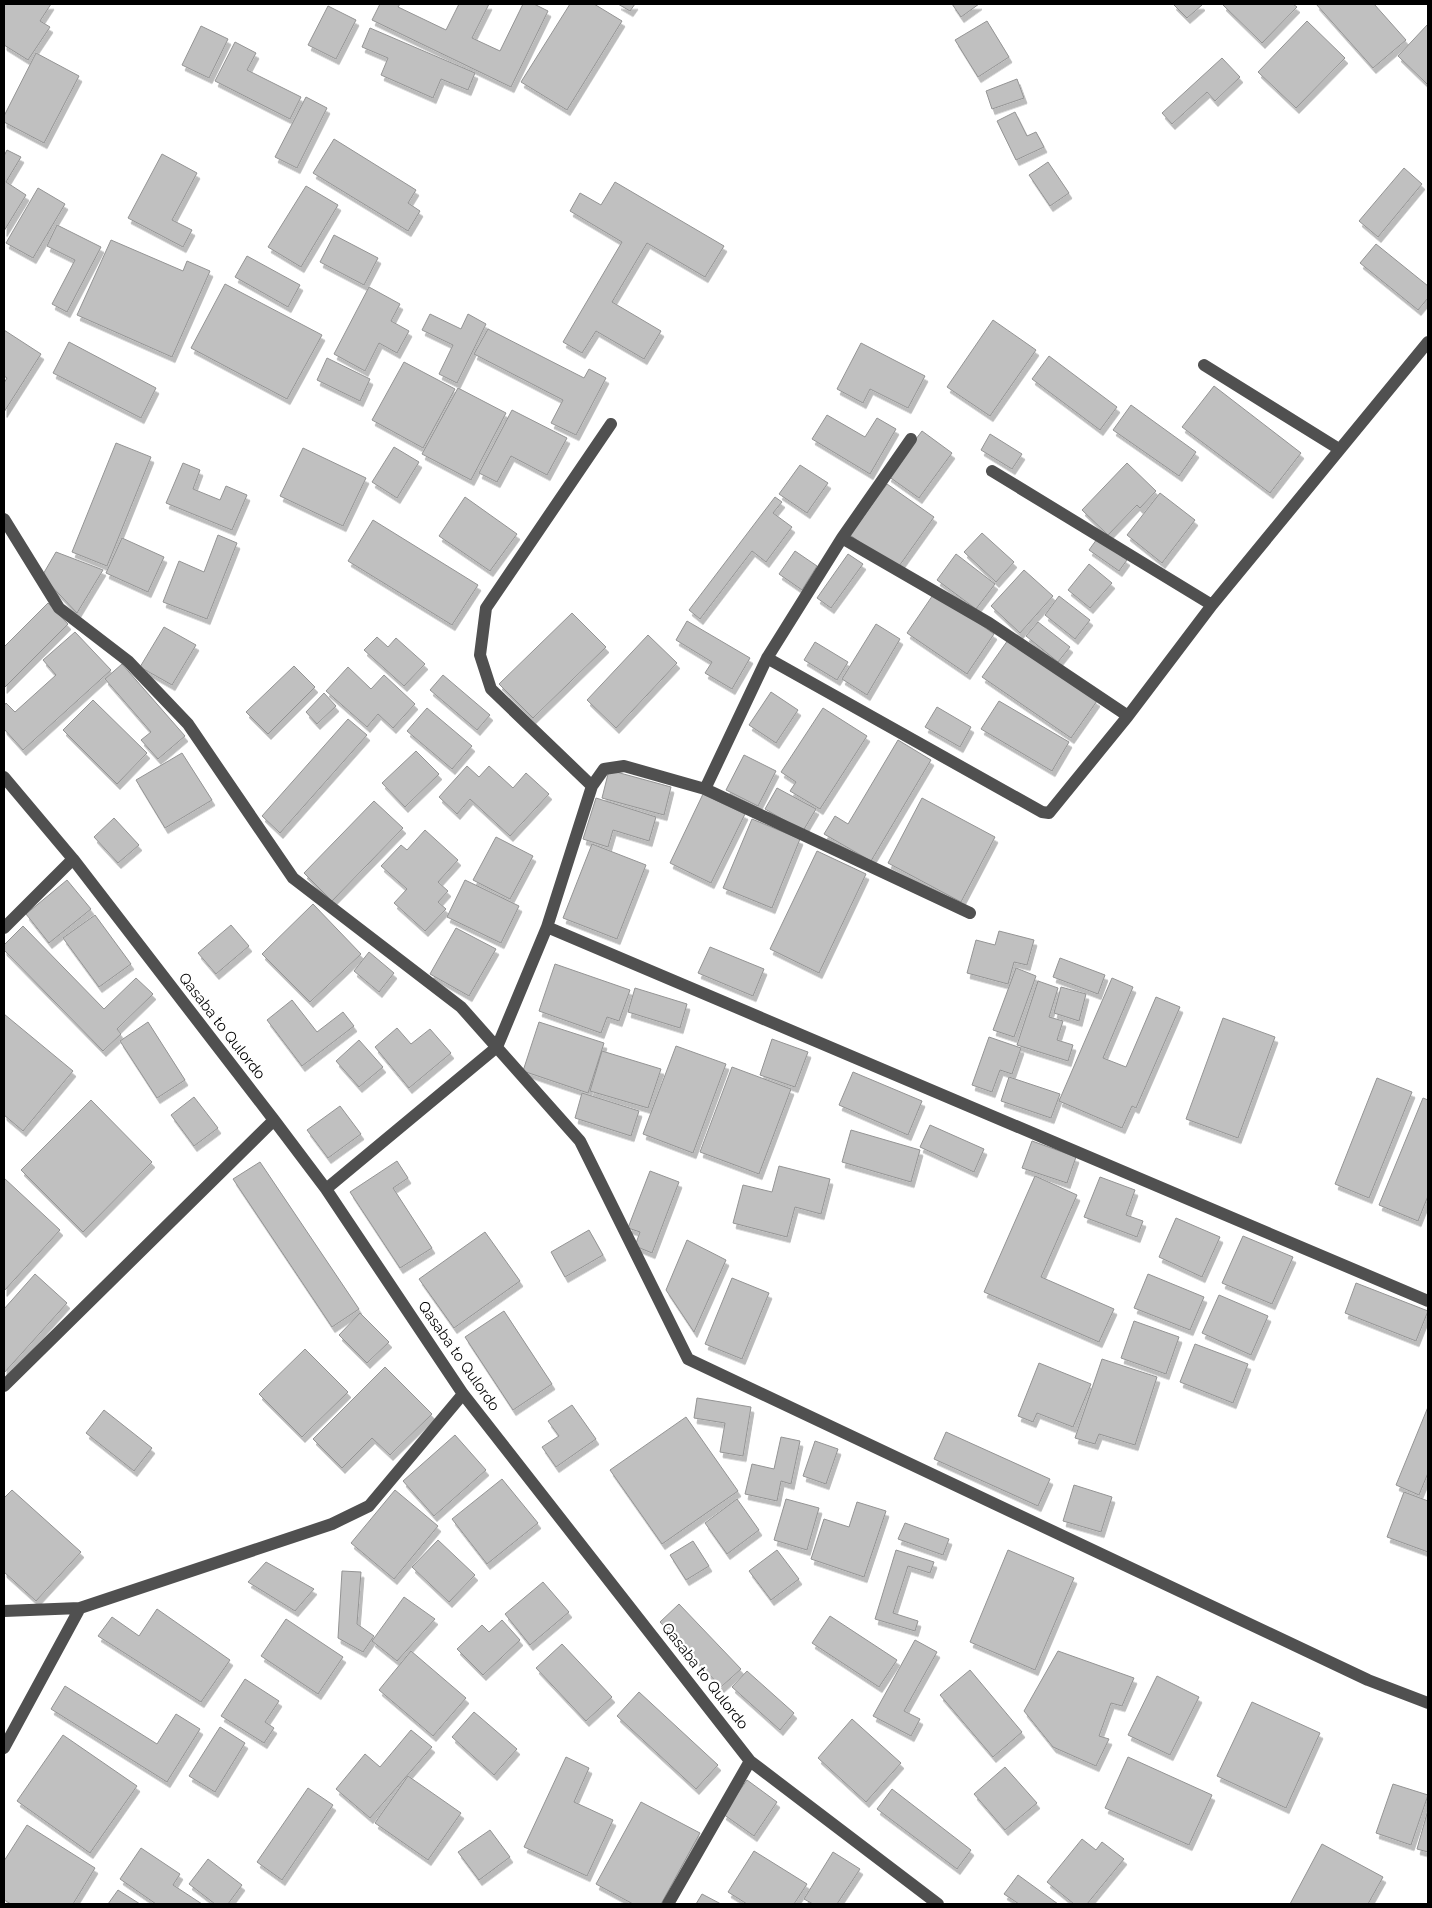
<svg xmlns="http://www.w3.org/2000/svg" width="1432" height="1908" font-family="Raleway,sans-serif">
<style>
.building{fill:#c0c0c0;stroke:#949494;filter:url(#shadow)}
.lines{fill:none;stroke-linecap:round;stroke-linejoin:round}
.minor{stroke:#505050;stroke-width:12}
.labels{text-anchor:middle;stroke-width:4.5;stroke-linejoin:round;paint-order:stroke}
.street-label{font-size:15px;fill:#000;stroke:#fff}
</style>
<defs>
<filter id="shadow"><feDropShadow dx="3" dy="5.5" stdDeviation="0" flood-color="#0004"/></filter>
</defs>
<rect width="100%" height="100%" fill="#fff"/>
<!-- building -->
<path class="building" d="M 4,4 L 51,4 L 40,21 L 50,27 L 28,60 L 4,45 Z
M 380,4 L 400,4 L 398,7 L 446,30 L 459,4 L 489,4 L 472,38 L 500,51 L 523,4 L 534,4 L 548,11 L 511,87 L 372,20 Z
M 570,4 L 594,4 L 622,21 L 567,110 L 521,82 Z
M 618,4 L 635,4 L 630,11 Z
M 952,4 L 979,4 L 961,17 Z
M 1173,4 L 1201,4 L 1202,5 L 1187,18 Z
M 1224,4 L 1293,4 L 1297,7 L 1262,43 L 1223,5 Z
M 1316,4 L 1374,4 L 1406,40 L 1373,68 Z
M 328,6 L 356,20 L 336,59 L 308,45 Z
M 987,21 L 1009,57 L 978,77 L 955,40 Z
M 1307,21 L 1345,58 L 1296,108 L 1258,72 Z
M 1428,24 L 1428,85 L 1398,56 Z
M 201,26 L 228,39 L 209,78 L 182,65 Z
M 370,28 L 475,73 L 468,90 L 441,79 L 433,98 L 381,75 L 388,58 L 362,47 Z
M 235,42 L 256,53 L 247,70 L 301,97 L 290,119 L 215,81 Z
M 36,53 L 79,76 L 44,143 L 4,122 L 4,116 Z
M 1222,58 L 1240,77 L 1215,101 L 1207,92 L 1172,124 L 1162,113 Z
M 1017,79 L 1024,98 L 992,109 L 986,91 Z
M 306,97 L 327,108 L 297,168 L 275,157 Z
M 1015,112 L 1027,136 L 1036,132 L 1044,147 L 1016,160 L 997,121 Z
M 334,139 L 416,190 L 408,203 L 420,211 L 408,231 L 313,173 Z
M 7,150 L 21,157 L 6,182 L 26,195 L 4,231 L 4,156 Z
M 162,154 L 197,173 L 172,220 L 192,230 L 183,247 L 128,218 Z
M 1048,162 L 1069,193 L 1050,206 L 1029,175 Z
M 1404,168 L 1422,184 L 1378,237 L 1359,221 Z
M 615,182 L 724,246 L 705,277 L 647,243 L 612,302 L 661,331 L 644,359 L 596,331 L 582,353 L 563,342 L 622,242 L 570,211 L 580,193 L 601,205 Z
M 306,186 L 338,205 L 301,267 L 268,247 Z
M 38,188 L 65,204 L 33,258 L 6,243 Z
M 57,225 L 101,247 L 67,312 L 52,304 L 75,260 L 47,246 Z
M 334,235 L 378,258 L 364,285 L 320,262 Z
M 111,240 L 183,271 L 187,261 L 210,271 L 172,357 L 77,315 Z
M 1376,244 L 1428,286 L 1428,298 L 1418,310 L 1360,263 Z
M 247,256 L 300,285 L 288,307 L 235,277 Z
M 225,284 L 322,335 L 287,399 L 191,348 Z
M 369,287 L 400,304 L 391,321 L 409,331 L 397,353 L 379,343 L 365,371 L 334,354 Z
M 430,314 L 461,329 L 468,314 L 486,324 L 457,383 L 439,374 L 453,345 L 422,330 Z
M 993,320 L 1036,350 L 990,416 L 947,387 Z
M 488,329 L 584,378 L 589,369 L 606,378 L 576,435 L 551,423 L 563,400 L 474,354 Z
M 4,330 L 41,354 L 4,412 L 4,383 L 7,378 L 4,376 Z
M 69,342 L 156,388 L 141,418 L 53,373 Z
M 861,343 L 925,376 L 908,408 L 870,389 L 863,403 L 837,389 Z
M 1049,356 L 1117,407 L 1100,430 L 1032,379 Z
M 327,358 L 370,379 L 360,401 L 317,380 Z
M 404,362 L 455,389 L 423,448 L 372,420 Z
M 1214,386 L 1301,453 L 1270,493 L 1182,427 Z
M 458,388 L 506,413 L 471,480 L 422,454 Z
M 1131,405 L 1196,452 L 1179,476 L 1113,430 Z
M 512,410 L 567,438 L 547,475 L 511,456 L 497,482 L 479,473 Z
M 827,415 L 865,437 L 877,418 L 896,429 L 870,474 L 812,439 Z
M 922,431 L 952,453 L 919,498 L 888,476 Z
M 990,434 L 1022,454 L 1012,469 L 981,450 Z
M 116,443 L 151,457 L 107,566 L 72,552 Z
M 394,447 L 419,462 L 397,498 L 372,482 Z
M 303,448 L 366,478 L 343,526 L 280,496 Z
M 183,463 L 200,470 L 193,489 L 220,500 L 226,486 L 247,495 L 232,530 L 166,503 Z
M 1127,463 L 1156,491 L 1140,508 L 1137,505 L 1108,535 L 1082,510 Z
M 800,465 L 828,483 L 807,513 L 779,494 Z
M 887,484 L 934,517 L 897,569 L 850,535 Z
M 1160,493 L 1195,520 L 1162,563 L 1127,535 Z
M 465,497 L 517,534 L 490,571 L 439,536 Z
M 775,497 L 782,502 L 773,513 L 792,527 L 766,562 L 752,551 L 700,619 L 689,610 Z
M 373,520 L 478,585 L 452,625 L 348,561 Z
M 982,533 L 1014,562 L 996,582 L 964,552 Z
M 218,535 L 237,543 L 207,619 L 163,602 L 179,561 L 204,572 Z
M 122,538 L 164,557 L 148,592 L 106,573 Z
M 1097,539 L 1127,560 L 1119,571 L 1089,550 Z
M 795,551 L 817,566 L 802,590 L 779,574 Z
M 56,552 L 103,570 L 77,613 L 42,576 Z
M 848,554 L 863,564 L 831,608 L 817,598 Z
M 956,554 L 995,584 L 976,609 L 937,580 Z
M 1089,564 L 1112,583 L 1090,608 L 1068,590 Z
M 1024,570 L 1053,596 L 1020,633 L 991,606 Z
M 935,592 L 994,634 L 967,674 L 907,633 Z
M 1059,596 L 1090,620 L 1075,639 L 1045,615 Z
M 48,603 L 68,624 L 4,688 L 4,647 Z
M 572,613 L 606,647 L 533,718 L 499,684 Z
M 687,621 L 750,658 L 732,689 L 705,673 L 712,662 L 676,640 Z
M 1038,622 L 1070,647 L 1058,662 L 1026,636 Z
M 876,624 L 900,639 L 867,695 L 842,679 Z
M 164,627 L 196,645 L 172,685 L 140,667 Z
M 75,632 L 111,670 L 23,750 L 4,729 L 4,706 L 6,703 L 15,712 L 56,675 L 43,660 Z
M 648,635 L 677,663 L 616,728 L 587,700 Z
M 377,637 L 388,647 L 396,638 L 425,664 L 404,686 L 364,650 Z
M 1008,640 L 1097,701 L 1071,738 L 982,677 Z
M 815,642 L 848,662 L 837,680 L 804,660 Z
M 122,664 L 185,736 L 158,759 L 141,740 L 151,732 L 105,679 Z
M 294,666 L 315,687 L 268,734 L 246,712 Z
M 348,667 L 371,689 L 384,675 L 415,704 L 393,728 L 378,714 L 367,727 L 326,691 Z
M 443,675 L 490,715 L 477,730 L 430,690 Z
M 771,692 L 798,710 L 776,743 L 749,725 Z
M 324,693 L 336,706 L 317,724 L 306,712 Z
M 93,700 L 147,753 L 117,784 L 63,730 Z
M 999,701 L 1069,742 L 1052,771 L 981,729 Z
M 937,707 L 971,727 L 960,747 L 925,727 Z
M 427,708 L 472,746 L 452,769 L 407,731 Z
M 823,708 L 867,736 L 820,809 L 790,791 L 796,782 L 781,772 Z
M 348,719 L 367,735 L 280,833 L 262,816 Z
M 898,740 L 931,760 L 871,861 L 824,834 L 835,816 L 848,824 Z
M 416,751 L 439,774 L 405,807 L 382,783 Z
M 182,753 L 212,800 L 165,828 L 136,780 Z
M 744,755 L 776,771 L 758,806 L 726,790 Z
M 467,766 L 479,777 L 489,766 L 513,788 L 526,773 L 549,794 L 510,836 L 470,799 L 457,814 L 439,797 Z
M 609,770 L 671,787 L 664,815 L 602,798 Z
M 777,788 L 816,809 L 803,831 L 765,809 Z
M 703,794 L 745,814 L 711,883 L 670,863 Z
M 596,798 L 656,817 L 649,841 L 613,830 L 608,847 L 583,839 Z
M 922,798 L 995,837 L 961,902 L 888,863 Z
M 374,801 L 403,828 L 332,901 L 304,873 Z
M 114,818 L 139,845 L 118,863 L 94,837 Z
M 752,819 L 800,839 L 772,908 L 723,888 Z
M 425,830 L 458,860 L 438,882 L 448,891 L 438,902 L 446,909 L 425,931 L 394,903 L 407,889 L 381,866 L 401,845 L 407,850 Z
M 496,837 L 533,856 L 510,899 L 473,880 Z
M 592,844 L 646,865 L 617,939 L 563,918 Z
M 817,851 L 866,874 L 819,973 L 770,949 Z
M 67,880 L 91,909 L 49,943 L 26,914 Z
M 465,880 L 519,906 L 501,943 L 447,917 Z
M 313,904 L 361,954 L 310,1002 L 262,954 Z
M 95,915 L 131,964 L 99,987 L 63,938 Z
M 231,925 L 249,946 L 216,974 L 198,953 Z
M 23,926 L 104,1009 L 136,978 L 153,994 L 117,1029 L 121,1034 L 103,1051 L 4,950 L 4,945 Z
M 456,928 L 496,949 L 469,996 L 430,974 Z
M 999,931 L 1034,940 L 1027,965 L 1014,962 L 1008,984 L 967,973 L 976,940 L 995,945 Z
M 710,947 L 764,969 L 753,996 L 698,973 Z
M 369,952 L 394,973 L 379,992 L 354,971 Z
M 1060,958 L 1105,975 L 1098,994 L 1053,977 Z
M 555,964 L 630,990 L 619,1021 L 607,1017 L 601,1033 L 539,1011 Z
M 1016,968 L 1036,976 L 1014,1037 L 993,1030 Z
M 1112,978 L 1133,987 L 1103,1058 L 1126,1067 L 1156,997 L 1180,1007 L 1136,1108 L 1132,1106 L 1122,1128 L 1059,1101 Z
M 1038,981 L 1058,988 L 1049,1017 L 1063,1021 L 1057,1040 L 1073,1045 L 1068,1061 L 1017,1045 Z
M 1061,987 L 1086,994 L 1079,1021 L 1054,1013 Z
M 635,988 L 687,1004 L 680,1028 L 628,1012 Z
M 292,1000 L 317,1032 L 343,1012 L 354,1026 L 302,1066 L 267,1020 Z
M 4,1014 L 73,1071 L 23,1131 L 4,1115 Z
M 1223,1018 L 1275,1037 L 1238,1138 L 1186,1119 Z
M 148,1022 L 185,1080 L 157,1098 L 120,1041 Z
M 539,1022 L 604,1043 L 588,1093 L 523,1071 Z
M 397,1028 L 411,1044 L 430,1029 L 451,1053 L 409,1088 L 375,1047 Z
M 989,1037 L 1021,1048 L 1012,1074 L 1000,1070 L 992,1092 L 972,1085 Z
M 772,1039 L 808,1052 L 795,1087 L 760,1075 Z
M 359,1040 L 383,1067 L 359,1087 L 336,1061 Z
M 676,1046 L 726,1064 L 693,1153 L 643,1134 Z
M 602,1051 L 661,1069 L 648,1108 L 590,1091 Z
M 732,1067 L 791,1089 L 759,1174 L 700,1152 Z
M 853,1072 L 922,1101 L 908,1135 L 839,1105 Z
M 1009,1077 L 1060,1094 L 1051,1118 L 1001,1101 Z
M 1377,1078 L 1412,1092 L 1369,1198 L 1335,1184 Z
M 582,1093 L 639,1111 L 631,1136 L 575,1118 Z
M 194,1097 L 218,1128 L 194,1146 L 171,1115 Z
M 1423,1098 L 1428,1100 L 1428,1196 L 1418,1221 L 1379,1205 Z
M 91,1100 L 152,1162 L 83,1232 L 21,1170 Z
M 340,1106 L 361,1134 L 328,1158 L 307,1130 Z
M 930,1125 L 984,1149 L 974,1172 L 920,1147 Z
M 851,1130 L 920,1150 L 911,1182 L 842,1162 Z
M 1032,1141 L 1076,1157 L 1067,1183 L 1022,1168 Z
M 397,1161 L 408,1178 L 393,1188 L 432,1248 L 400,1268 L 350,1192 Z
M 260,1162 L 359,1309 L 332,1327 L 233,1179 Z
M 779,1166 L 830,1179 L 821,1214 L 795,1207 L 787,1237 L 733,1223 L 743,1185 L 772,1192 Z
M 650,1171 L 679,1182 L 652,1253 L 635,1246 L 640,1232 L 628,1228 Z
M 1035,1176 L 1077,1195 L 1041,1277 L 1114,1309 L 1099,1342 L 984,1292 Z
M 1100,1177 L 1135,1190 L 1126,1215 L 1143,1221 L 1137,1237 L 1084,1217 Z
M 4,1178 L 60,1230 L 4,1291 Z
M 1176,1218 L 1220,1237 L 1202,1277 L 1159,1257 Z
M 589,1230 L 603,1255 L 565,1277 L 551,1252 Z
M 485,1232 L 520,1281 L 454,1328 L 419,1279 Z
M 1243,1236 L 1293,1257 L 1272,1304 L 1222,1283 Z
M 687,1240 L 726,1260 L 694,1332 L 666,1290 Z
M 35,1274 L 67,1303 L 4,1373 L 4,1309 Z
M 1148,1274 L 1204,1297 L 1190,1330 L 1134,1308 Z
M 732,1278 L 769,1293 L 742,1359 L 705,1344 Z
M 1356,1283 L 1428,1311 L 1416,1341 L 1345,1313 Z
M 1219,1295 L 1268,1316 L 1251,1355 L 1202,1333 Z
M 504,1311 L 552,1384 L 513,1410 L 465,1337 Z
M 360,1313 L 389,1342 L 367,1363 L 339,1335 Z
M 1134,1321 L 1179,1337 L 1166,1374 L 1121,1358 Z
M 1195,1344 L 1248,1364 L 1233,1403 L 1180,1382 Z
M 305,1349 L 348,1392 L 302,1437 L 259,1394 Z
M 1102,1359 L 1157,1377 L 1135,1445 L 1099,1434 L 1095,1444 L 1075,1438 Z
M 1039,1363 L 1091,1384 L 1073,1427 L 1037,1413 L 1033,1422 L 1018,1416 Z
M 385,1367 L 432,1414 L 390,1455 L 372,1438 L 342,1468 L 313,1439 Z
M 697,1398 L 751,1407 L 743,1456 L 720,1452 L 725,1423 L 694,1418 Z
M 572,1405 L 596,1439 L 556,1467 L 542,1447 L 559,1436 L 548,1421 Z
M 1428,1407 L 1428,1473 L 1419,1495 L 1396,1485 Z
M 104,1410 L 152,1448 L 134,1471 L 86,1433 Z
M 686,1417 L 738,1491 L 662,1544 L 610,1470 Z
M 946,1432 L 1050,1479 L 1038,1506 L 934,1459 Z
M 455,1435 L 486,1470 L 434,1516 L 403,1481 Z
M 781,1437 L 800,1441 L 791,1484 L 781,1481 L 777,1501 L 745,1494 L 752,1464 L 774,1469 Z
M 815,1441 L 838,1449 L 826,1484 L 803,1476 Z
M 502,1479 L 538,1523 L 487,1564 L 452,1519 Z
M 1074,1485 L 1112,1497 L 1101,1532 L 1063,1521 Z
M 12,1490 L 81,1552 L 36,1601 L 4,1572 L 4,1498 Z
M 395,1490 L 438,1526 L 394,1579 L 351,1543 Z
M 1404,1492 L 1428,1501 L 1428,1552 L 1387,1537 Z
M 737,1499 L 759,1530 L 727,1554 L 705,1523 Z
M 786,1499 L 819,1508 L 807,1550 L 774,1540 Z
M 857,1502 L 886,1511 L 864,1577 L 811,1559 L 824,1519 L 849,1527 Z
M 905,1523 L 949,1539 L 943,1555 L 898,1539 Z
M 438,1540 L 475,1575 L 449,1602 L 412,1567 Z
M 693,1541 L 709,1566 L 686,1580 L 670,1555 Z
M 777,1550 L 799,1579 L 771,1600 L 749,1571 Z
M 896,1550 L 934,1562 L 930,1573 L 908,1566 L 893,1613 L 918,1621 L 915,1631 L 875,1619 Z
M 1008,1550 L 1074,1578 L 1035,1670 L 970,1642 Z
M 266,1562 L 314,1589 L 295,1611 L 248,1582 Z
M 342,1571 L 361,1572 L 357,1624 L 374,1636 L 363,1652 L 338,1638 Z
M 543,1582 L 569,1612 L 530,1645 L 505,1614 Z
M 404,1597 L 435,1619 L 397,1661 L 372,1641 Z
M 679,1604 L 741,1669 L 721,1687 L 660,1622 Z
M 157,1609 L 230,1660 L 201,1702 L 98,1636 L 112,1617 L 139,1636 Z
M 830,1616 L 897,1660 L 879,1687 L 812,1643 Z
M 286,1619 L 343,1657 L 318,1694 L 261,1656 Z
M 502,1620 L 520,1640 L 483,1675 L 457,1649 L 482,1625 L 489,1632 Z
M 915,1640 L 937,1652 L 904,1711 L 920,1719 L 911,1736 L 873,1716 Z
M 562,1644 L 612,1697 L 586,1721 L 536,1668 Z
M 411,1651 L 466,1698 L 433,1736 L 379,1690 Z
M 1058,1651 L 1134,1678 L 1122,1706 L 1111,1703 L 1099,1736 L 1109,1739 L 1096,1766 L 1053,1747 L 1024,1711 Z
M 970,1670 L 1022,1732 L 993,1757 L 940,1695 Z
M 747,1671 L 794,1713 L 780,1730 L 732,1687 Z
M 1157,1676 L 1199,1697 L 1170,1755 L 1128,1735 Z
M 245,1679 L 279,1701 L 265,1722 L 274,1728 L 264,1743 L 221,1716 Z
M 65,1686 L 157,1744 L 176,1714 L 200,1729 L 167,1782 L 51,1709 Z
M 639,1692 L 718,1765 L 696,1789 L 617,1716 Z
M 1252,1702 L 1320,1733 L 1286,1808 L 1217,1776 Z
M 474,1712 L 517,1749 L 494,1775 L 452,1737 Z
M 852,1719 L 901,1763 L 866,1802 L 818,1758 Z
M 220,1727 L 245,1743 L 215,1792 L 189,1776 Z
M 411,1730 L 432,1747 L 370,1818 L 336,1789 L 365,1754 L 380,1767 Z
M 63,1735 L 137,1786 L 90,1853 L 17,1801 Z
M 566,1757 L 589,1768 L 574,1802 L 613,1820 L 587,1876 L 524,1847 Z
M 1128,1757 L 1212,1795 L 1189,1845 L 1105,1808 Z
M 1005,1767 L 1037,1803 L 1005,1830 L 974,1794 Z
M 408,1776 L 461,1813 L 428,1860 L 375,1823 Z
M 747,1780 L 777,1802 L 754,1836 L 723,1814 Z
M 1393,1784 L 1428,1795 L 1411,1845 L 1376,1833 Z
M 308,1788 L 333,1805 L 282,1880 L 257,1862 Z
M 892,1789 L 971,1850 L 957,1869 L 877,1809 Z
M 641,1802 L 700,1833 L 661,1904 L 633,1904 L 596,1884 Z
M 1428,1810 L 1428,1852 L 1417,1849 Z
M 27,1825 L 95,1868 L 73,1904 L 11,1904 L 4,1900 L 4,1861 Z
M 490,1830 L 510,1857 L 479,1880 L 458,1852 Z
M 1082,1839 L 1096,1850 L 1102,1842 L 1124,1859 L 1087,1904 L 1074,1904 L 1047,1882 Z
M 1322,1844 L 1383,1877 L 1368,1904 L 1290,1904 Z
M 141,1848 L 180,1874 L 173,1885 L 202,1904 L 156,1904 L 120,1879 Z
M 754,1851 L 807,1884 L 794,1904 L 747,1904 L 728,1892 Z
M 833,1852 L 860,1869 L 837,1904 L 813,1904 L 804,1899 Z
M 208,1859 L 242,1885 L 228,1904 L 215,1904 L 189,1884 Z
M 1018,1875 L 1058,1904 L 1019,1904 L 1004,1894 Z
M 118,1890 L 140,1904 L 108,1904 Z
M 702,1894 L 721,1904 L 696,1904 Z"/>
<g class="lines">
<!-- minor -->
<path class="minor" d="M 1204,365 L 1339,449
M 992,471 L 1212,605
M 4,519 L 59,608 L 128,661 L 188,724 L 293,878 L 461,1007 L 580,1141 L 688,1359 L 1368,1680 L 1428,1703
M 842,538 L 989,623 L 1128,716
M 767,658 L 1042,812 L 1049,813 L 1128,716 L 1212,605 L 1428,342
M 4,777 L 73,859 L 274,1120 L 326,1189 L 463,1394 L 750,1761 L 938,1904
M 592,786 L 491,689 L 480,655 L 486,608 L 611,424
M 705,789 L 767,658 L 842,538 L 911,439
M 547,927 L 1428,1301
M 4,928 L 73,859
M 326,1189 L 497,1047 L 547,927 L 592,786 L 604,769 L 624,766 L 705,789 L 970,913
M 4,1386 L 274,1120
M 4,1611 L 80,1608 L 332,1524 L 369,1506 L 463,1394
M 4,1748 L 80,1608
M 668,1904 L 750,1761"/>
</g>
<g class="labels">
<!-- street labels -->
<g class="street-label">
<text transform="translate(222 1026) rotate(52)" y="5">Qasaba to Qulordo</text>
<text transform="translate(459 1356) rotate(55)" y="5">Qasaba to Qulordo</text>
<text transform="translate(705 1676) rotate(52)" y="5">Qasaba to Qulordo</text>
</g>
</g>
<!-- border -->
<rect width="1432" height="1908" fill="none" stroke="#000000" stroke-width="10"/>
</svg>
